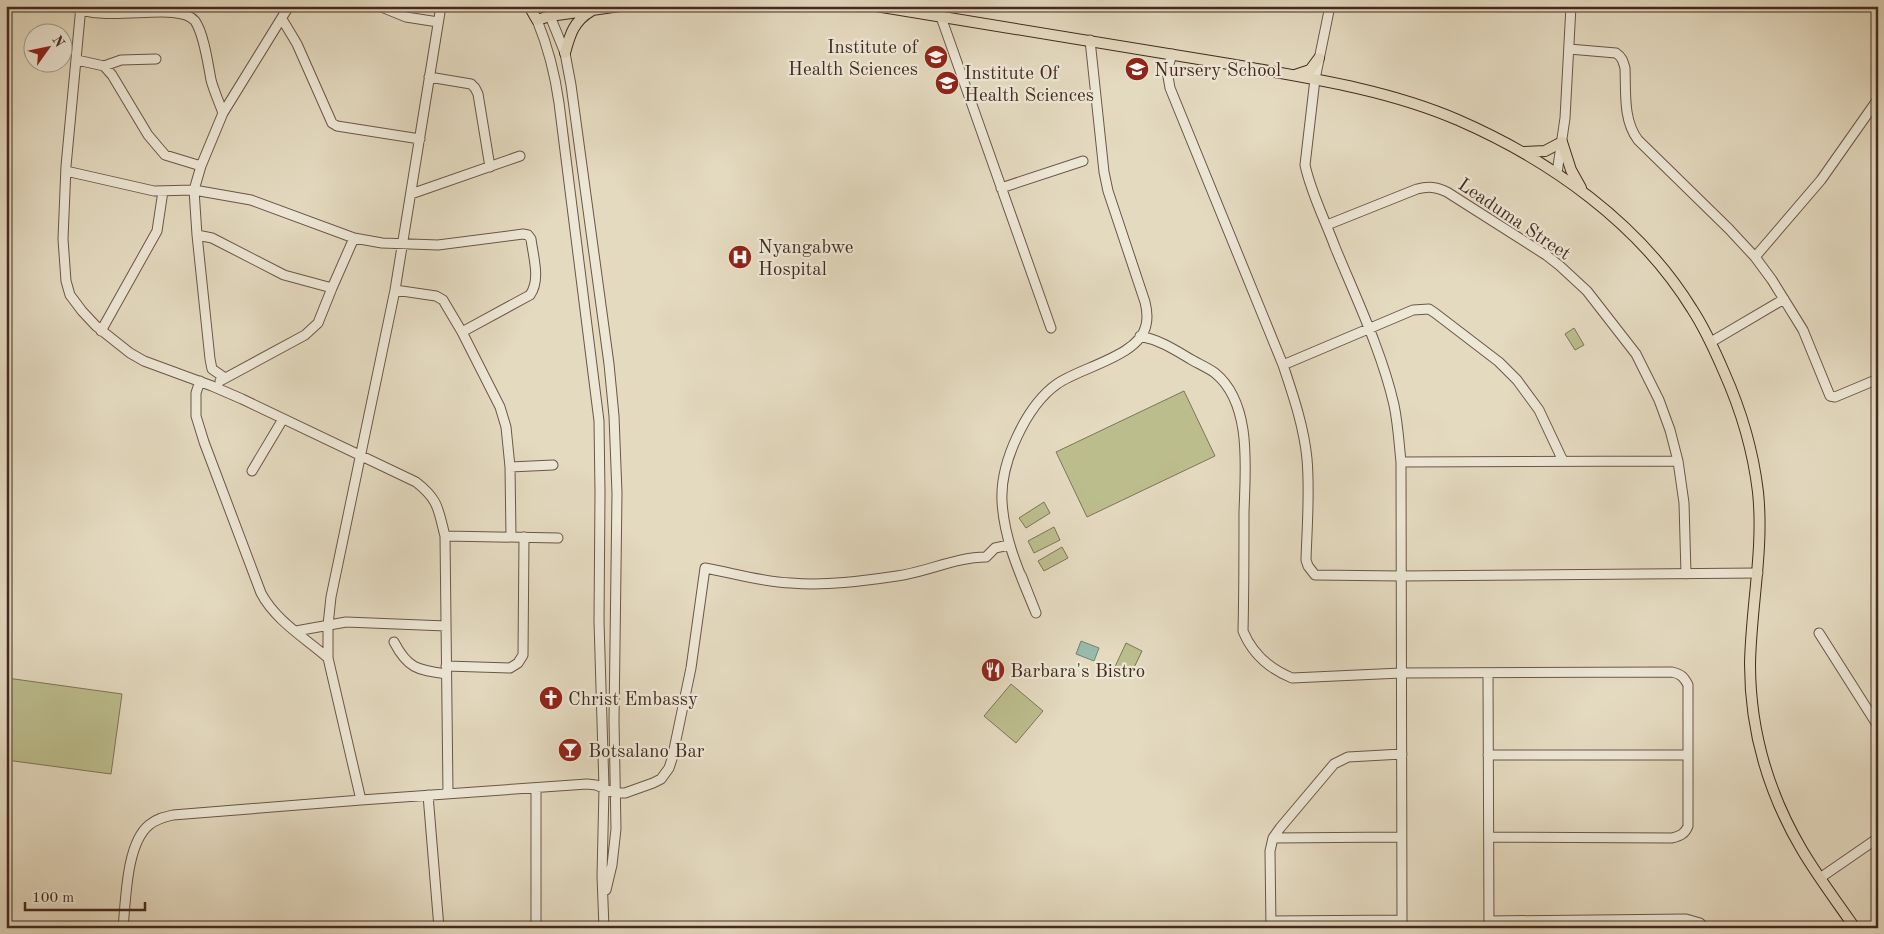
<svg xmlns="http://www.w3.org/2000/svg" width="1884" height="934" font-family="'Old Standard TT',serif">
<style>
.green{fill:#bcbd8d;stroke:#807456}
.water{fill:#97bbac;stroke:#758174}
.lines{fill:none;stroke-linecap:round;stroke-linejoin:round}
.minor-casing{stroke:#6b5647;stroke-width:11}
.major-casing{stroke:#432a1f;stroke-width:12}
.minor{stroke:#ede7d6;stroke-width:9}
.major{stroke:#e4dac0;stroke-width:10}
.labels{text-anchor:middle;stroke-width:4.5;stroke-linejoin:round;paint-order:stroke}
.poi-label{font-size:19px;fill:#432a1f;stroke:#ede7d6;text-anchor:start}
.street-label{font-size:19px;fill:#432a1f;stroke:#ede7d6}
</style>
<rect width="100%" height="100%" fill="#e4dac0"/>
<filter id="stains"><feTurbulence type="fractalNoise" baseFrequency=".004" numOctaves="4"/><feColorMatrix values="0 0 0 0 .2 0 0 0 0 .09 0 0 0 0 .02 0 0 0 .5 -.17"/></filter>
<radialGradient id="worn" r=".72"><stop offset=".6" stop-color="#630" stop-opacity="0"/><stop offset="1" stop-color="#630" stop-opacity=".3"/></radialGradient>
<!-- green -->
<path class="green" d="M 1574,328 L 1584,345 L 1575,350 L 1565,334 Z
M 1184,391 L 1215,456 L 1087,517 L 1056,452 Z
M 1044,502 L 1050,513 L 1026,528 L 1019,518 Z
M 1054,527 L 1060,540 L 1034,553 L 1028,541 Z
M 1062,547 L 1068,558 L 1044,571 L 1038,561 Z
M 1126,643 L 1142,651 L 1129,678 L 1113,671 Z
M 7,678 L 122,694 L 111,774 L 6,760 Z
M 1011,684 L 1043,711 L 1016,743 L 984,716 Z"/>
<!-- water -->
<path class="water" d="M 1081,641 L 1099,648 L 1094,661 L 1076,654 Z"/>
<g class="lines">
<!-- minor casing -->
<g class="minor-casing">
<path id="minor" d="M 72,6 C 105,25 178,0 195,21 C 204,34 208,64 211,80 C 214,91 219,102 223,113
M 81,6 L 66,166 L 63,239 L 66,281 L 70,295 L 82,311 L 96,326 L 130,353 L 144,361 L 212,386 L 242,399 L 416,482 C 439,500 438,509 445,536 L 448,793
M 379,6 L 406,17 L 438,22
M 1330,6 L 1315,79 L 1305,165 C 1311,193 1325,220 1335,247 C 1356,298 1382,352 1394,405 C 1398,424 1399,443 1401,462 L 1402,928
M 550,16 L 565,53 L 571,85 L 609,364 L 614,416 L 617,493 L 614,721 L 616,829 L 612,865 L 606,890
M 941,17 L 1051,328
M 282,19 L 297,44 L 332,123 L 337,126 L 420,139
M 537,20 C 548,47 555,74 559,103 L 599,421 L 600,493 L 599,621 L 604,788 L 602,876 L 604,928
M 1569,49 L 1616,53 C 1622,57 1623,61 1625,68 C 1626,93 1623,120 1638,140 L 1729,229 L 1755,257 L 1772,280 L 1803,330 L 1830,396 L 1835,397 L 1878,379
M 1172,54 L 1167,71 L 1170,88 L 1283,365 C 1293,395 1304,427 1307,459 C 1310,493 1307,526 1306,560 L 1308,566 L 1315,575 L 1401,576 L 1758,573
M 77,60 L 104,66 L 112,75 L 148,135 L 165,155 L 201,166
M 104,66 L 121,60 L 156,59
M 429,77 L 471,84 L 475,88 L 478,94 L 490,167
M 66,171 L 154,191 L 194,190 L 251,200 L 354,238 L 382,243 L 438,245 L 523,234 L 528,235 L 531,239 C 533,256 541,280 530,295 L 462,332
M 1557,173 L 1565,118 L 1571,6
M 1001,188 L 1083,161
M 411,194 L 520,156
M 1327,225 L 1417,189 C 1429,186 1436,187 1447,192 L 1546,255 L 1560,266 L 1587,291 L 1636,354 L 1659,400 L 1670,430 L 1678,461 L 1684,503 L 1686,574
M 197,235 L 212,238 L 284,275 L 332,288
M 1755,257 L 1821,180 L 1878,99
M 395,290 L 436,296 L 443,300 L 462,332 L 500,407 L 506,427 L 510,467 L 511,536
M 101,331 L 157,231 L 163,191
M 1140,336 C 1160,340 1175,350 1192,360 C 1199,364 1208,368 1215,373 C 1253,404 1245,471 1244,513 C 1244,553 1244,592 1243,631 C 1252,653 1270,669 1292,678 L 1401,673 L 1672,672 C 1681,674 1684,677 1688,685 L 1688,826 C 1685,834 1680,836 1672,838 L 1489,837
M 1711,342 L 1784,299
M 1283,365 L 1413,310 L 1429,309 L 1435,313 L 1499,362 L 1517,380 L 1539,410 L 1563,461
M 225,378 L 212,369 L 210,359 L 197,235 L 194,190 L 201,166 L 223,113 L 289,6
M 200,381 L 196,393 L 196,416 L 204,442 L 261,593 C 275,620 305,638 328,658
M 220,381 L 305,335 L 318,323 L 332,288 L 354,238
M 1401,462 L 1678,461
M 510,467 L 553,465
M 252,471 L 283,419
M 445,536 L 558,538
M 1021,575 L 1036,613 C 1021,576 1004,541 1002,501 C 1000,463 1026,406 1057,384 C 1081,367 1140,356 1146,325 C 1148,317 1147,310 1145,302 L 1108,191 L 1104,172 L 1090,40
M 296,631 L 346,622 L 446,626
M 1819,633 L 1878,726
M 394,642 C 408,669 418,670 446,674
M 446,666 L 510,668 L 518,663 L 523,655 L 524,537
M 1488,673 L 1489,928
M 1488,755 L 1688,755
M 428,795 L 439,928
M 361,800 L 328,658 L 328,625 L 331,597 L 395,290 L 441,6
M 1273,838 L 1401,837
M 1820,878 L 1878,838
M 1271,921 L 1402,920
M 1489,921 L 1686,919 L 1700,923 L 1704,928
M 123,928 C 126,900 126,844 149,825 C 156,819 164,817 173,815 L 361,800 L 587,784 L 596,785 L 615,793 L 625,793 L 653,783 L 661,779 L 669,768 L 672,759 L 691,668 L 705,568 C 733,573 762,582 791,583 C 826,586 863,581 897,576 C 927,572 956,557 986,557 L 995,548 L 1009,545
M 536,928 L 536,788
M 1271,928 L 1270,851 L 1273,838 L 1280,828 L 1334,764 L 1348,757 L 1402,754"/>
</g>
<!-- major casing -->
<g class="major-casing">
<path id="major" d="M 529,6 L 537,20 L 550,16 L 620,6
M 876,6 C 991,26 1107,43 1223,63 C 1302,77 1384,88 1458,120 C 1550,160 1639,223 1692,309 C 1705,329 1715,351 1724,372 C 1741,410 1753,450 1758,492 C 1764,550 1751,606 1750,664 C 1750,730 1769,794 1802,850 C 1818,877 1837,902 1855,928
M 565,53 C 570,34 574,21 591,11
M 1295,75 L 1310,70 L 1319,58
M 1524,152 L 1545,151 L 1562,142 L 1571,170 L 1581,188"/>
</g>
<!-- minor -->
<use href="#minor" class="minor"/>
<!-- major -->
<use href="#major" class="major"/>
</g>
<!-- icons -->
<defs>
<g id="school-disc" transform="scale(1.25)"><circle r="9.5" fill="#8f2418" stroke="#ede7d6"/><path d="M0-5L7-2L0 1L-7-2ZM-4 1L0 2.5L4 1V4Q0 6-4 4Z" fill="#fff"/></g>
<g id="university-disc" transform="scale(1.25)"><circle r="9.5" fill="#8f2418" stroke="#ede7d6"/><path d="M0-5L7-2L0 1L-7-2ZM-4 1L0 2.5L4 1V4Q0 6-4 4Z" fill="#fff"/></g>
<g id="hospital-disc" transform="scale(1.25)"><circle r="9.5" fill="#8f2418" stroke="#ede7d6"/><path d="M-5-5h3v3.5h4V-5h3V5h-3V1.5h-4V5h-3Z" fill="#fff"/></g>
<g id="restaurant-disc" transform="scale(1.25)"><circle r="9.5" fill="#8f2418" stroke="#ede7d6"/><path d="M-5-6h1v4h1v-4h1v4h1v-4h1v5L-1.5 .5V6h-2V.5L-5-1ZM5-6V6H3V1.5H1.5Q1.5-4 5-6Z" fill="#fff"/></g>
<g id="church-disc" transform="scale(1.25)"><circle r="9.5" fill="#8f2418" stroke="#ede7d6"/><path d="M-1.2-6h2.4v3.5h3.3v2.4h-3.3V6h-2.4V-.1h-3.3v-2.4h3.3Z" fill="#fff"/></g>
<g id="bar-disc" transform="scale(1.25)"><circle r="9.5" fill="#8f2418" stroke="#ede7d6"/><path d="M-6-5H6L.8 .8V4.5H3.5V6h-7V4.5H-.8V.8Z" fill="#fff"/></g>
</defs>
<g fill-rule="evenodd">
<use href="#school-disc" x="936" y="57"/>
<use href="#school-disc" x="1137" y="69"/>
<use href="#university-disc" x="947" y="83"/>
<use href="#hospital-disc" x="740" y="257"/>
<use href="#restaurant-disc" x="993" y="670"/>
<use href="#church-disc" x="551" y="698"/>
<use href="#bar-disc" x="570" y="750"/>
</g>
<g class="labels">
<!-- poi labels -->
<g class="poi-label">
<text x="918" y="53" text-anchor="end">Institute of<tspan x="918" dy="22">Health Sciences</tspan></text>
<text x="1154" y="76">Nursery School</text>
<text x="964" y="79">Institute Of<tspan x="964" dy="22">Health Sciences</tspan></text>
<text x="758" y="253">Nyangabwe<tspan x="758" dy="22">Hospital</tspan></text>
<text x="1010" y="677">Barbara's Bistro</text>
<text x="568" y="705">Christ Embassy</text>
<text x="588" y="757">Botsalano Bar</text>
</g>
<!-- street labels -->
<g class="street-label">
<text transform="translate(1515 218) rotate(34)" y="7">Leaduma Street</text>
</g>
</g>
<!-- margin -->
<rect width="1884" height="934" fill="none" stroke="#e4dac0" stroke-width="25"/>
<rect x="8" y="8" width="1869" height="919" fill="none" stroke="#432a1f" stroke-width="2.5"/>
<rect x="12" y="12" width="1859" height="909" fill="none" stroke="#432a1f"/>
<!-- north arrow -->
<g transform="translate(48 48) rotate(57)"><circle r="24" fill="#ede7d6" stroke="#a99b8d"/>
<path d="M0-4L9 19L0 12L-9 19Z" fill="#8f2418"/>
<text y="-8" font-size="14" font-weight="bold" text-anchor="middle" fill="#432a1f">N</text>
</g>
<!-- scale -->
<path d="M25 902v8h120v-8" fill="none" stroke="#432a1f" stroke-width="2.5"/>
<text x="32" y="902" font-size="15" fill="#432a1f" stroke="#ede7d6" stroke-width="4" paint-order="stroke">100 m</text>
<rect width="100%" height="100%" filter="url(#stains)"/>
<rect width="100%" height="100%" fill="url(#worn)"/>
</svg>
